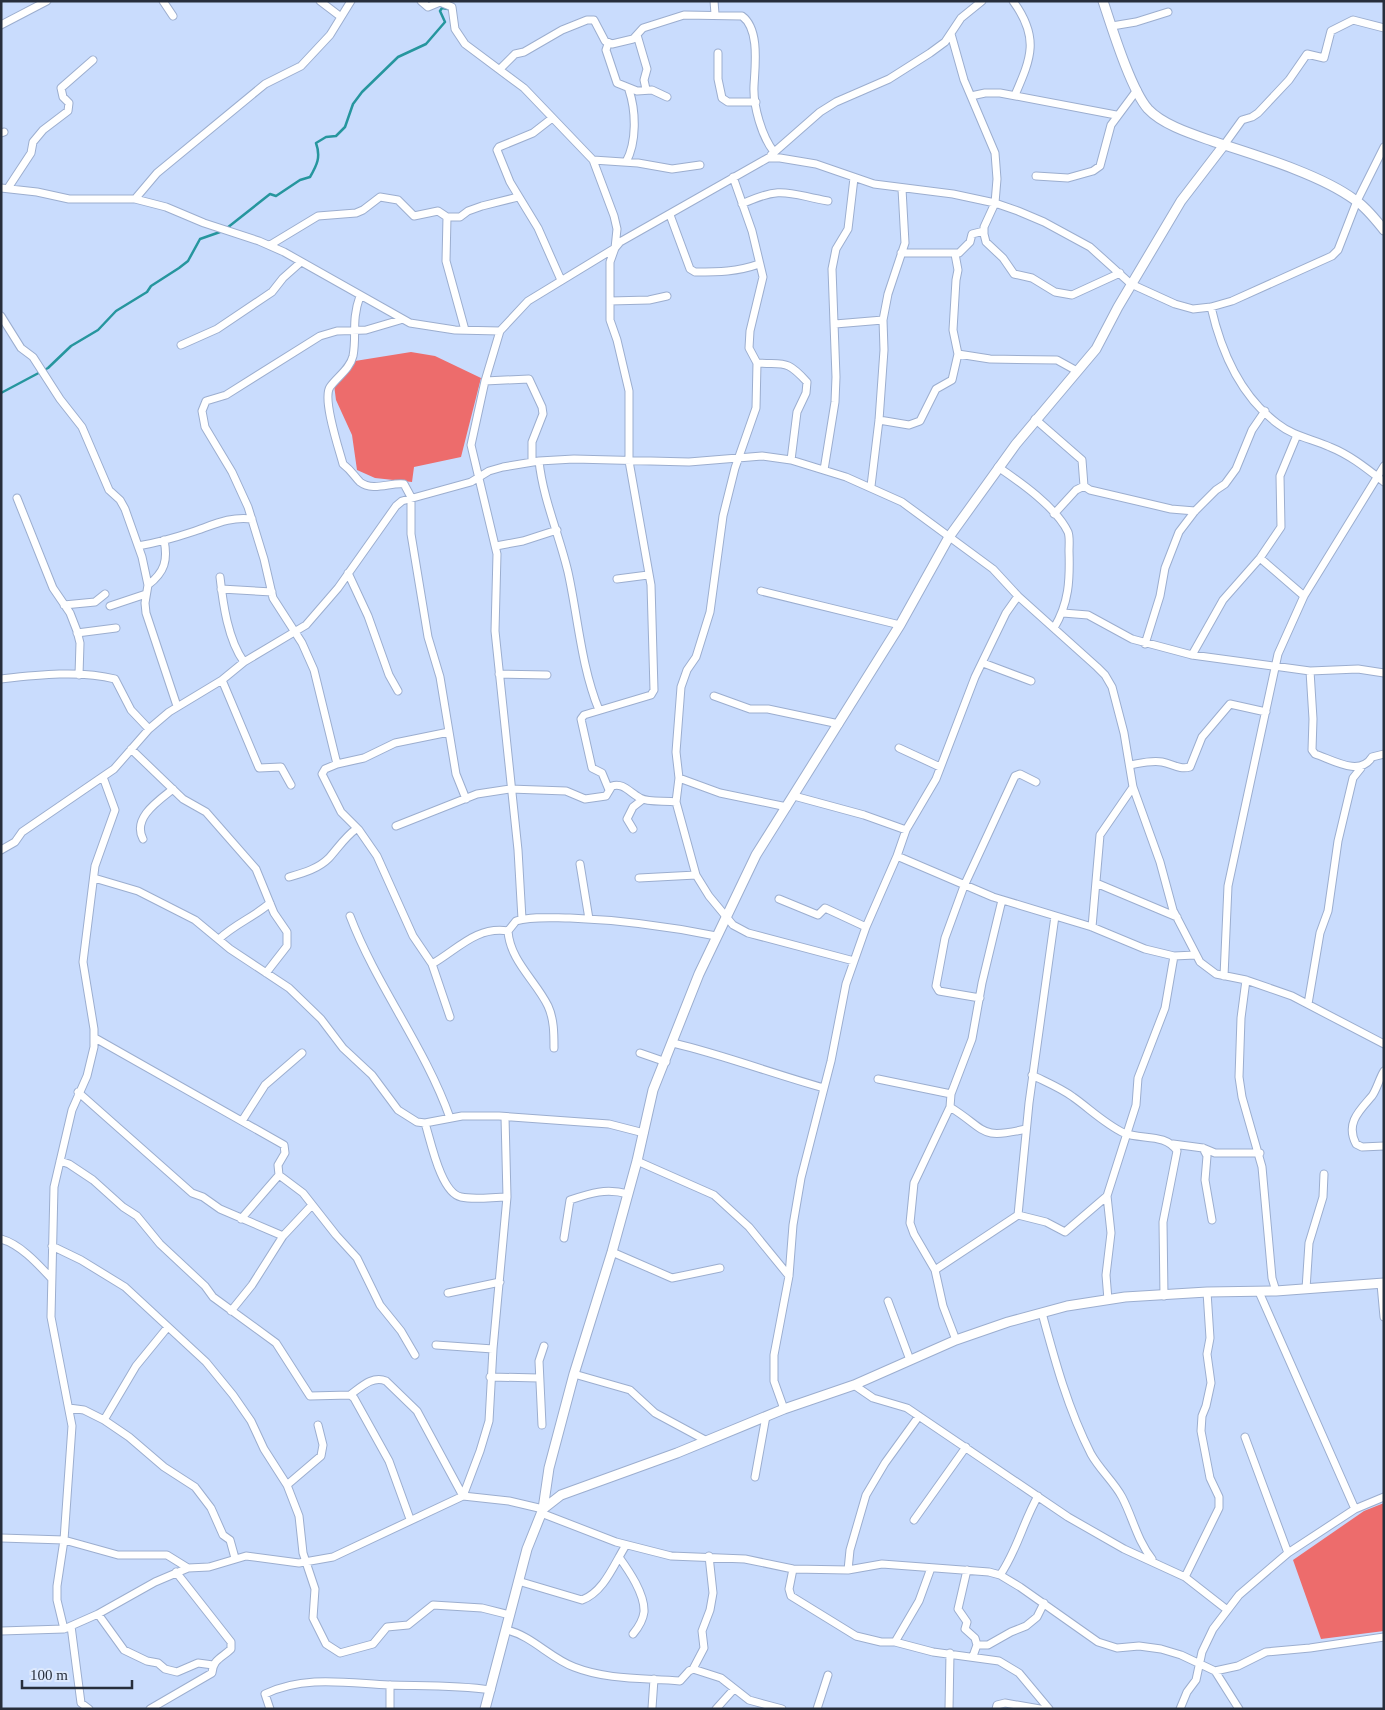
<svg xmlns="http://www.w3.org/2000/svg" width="1385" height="1710" font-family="'Times New Roman',serif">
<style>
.forest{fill:#ed6c6c}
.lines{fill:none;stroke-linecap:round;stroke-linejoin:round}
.stream{stroke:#26969e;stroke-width:2.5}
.minor-casing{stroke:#9caecf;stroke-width:9}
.tertiary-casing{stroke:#9caecf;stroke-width:11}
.minor{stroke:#fff;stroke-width:7}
.tertiary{stroke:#fff;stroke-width:9}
</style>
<rect width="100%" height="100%" fill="#c9dcfd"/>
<!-- forest -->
<path class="forest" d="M 411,352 L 435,356 L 481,378 L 461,457 L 414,467 L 412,482 L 375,478 L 357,470 L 352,435 L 336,400 L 334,385 L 355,361 Z
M 1384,1503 L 1384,1631 L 1321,1639 L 1293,1560 L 1364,1511 Z"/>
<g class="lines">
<!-- stream -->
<path class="stream" d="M 227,228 L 270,194 L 276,196 L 300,180 L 310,177 C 317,165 321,157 316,143 L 326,137 L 336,136 L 345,127 L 353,104 L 362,92 L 398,57 L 426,44 L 445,22 L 440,11 L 442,8 L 448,9
M 1,393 L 48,368 L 71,346 L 98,330 L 116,311 L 147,292 L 151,286 L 179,268 L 188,261 L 200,239 L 220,232"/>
<!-- minor casing -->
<g class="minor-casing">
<path id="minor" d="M 163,1 L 173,16
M 320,1 L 341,17
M 421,1 L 428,7 L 440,2 L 452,7 L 455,29 L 465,44 L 524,88 L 593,160 L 614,216 L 617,229 L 615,248 L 528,301 L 500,331 L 485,381 L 471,445 L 497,554 L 495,631 L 518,850 L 522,919
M 714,1 L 715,14
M 1013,1 C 1040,38 1031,58 1015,95
M 1,25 L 47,1
M 1112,26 L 1136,22 L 1168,12
M 951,34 L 964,80 L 995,153 L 997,179 L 995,203 L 984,227 L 984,234 L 986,242 L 1003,258 L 1014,274 L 1032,278 L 1055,292 L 1072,295 L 1120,273
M 637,35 L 647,69 L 644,80 L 646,89
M 608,44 L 606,50 L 617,83 L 637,91 L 652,90 L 667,97
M 718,53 L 718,79 L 722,98 L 728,102 L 756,102
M 500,69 L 515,54 L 524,52 L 562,30 L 587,20 L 594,20 L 605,41 L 612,44 L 633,39 L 643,28 L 684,15 L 742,16 C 760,29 755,66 754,86 C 753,106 762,137 774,152
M 971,96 L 985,93 L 1000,93 L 1116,115
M 551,119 L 533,133 L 499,147 L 497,150 L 510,182 L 538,228 L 561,280
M 1,133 L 4,132
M 1224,145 L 1242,120 L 1252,117 L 1258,113 L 1289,80 L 1307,54 L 1324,58 L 1331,31 L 1353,20 L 1384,28
M 771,155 L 820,112 L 836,102 L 889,79 L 930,53 L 945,42 L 961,18 L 982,1
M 593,160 L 638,163 L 672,169 L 700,165
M 626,162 C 637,142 636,111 629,90
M 1036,176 L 1068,178 L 1093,171 L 1100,166 L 1111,125 L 1137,90
M 733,177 L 752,231 L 763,277 L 750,331 L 749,348 L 757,363 L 756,408 L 735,468 L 723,516 L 710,612 L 696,657 L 687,670 L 681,687 L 676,752 L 679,778 L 676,802 L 696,875 L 709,896 L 733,925 L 748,933 L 854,961
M 1,188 L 37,192 L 69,199 L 135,199 L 166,207 L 204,223 L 259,241 L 284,252 L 410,323 L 455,330 L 500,331
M 8,188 L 31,153 L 33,142 L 43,130 L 68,111 L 69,103 L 63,97 L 61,88 L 93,60
M 135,199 L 157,173 L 265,84 L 301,66 L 330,35 L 351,1
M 742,204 C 783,185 788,194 828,201
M 670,215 L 690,269 L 695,272 C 718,272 737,272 759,264
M 447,217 L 446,261 L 465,330
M 270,245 L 318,216 L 356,213 L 363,210 L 380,197 L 398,200 L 414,216 L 438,211 L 447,217 L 460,217 L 468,211 L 482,206 L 518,197
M 901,253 L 959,253 L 970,242 L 972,234 L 984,231
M 360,296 C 351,321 357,335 353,356 C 350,369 337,377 330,387 C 322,399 339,449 343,464 C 352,471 354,476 360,482 C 373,492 391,482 404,484 L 411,497 L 411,534 L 428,637 L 440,677 L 456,774 L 466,799
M 610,301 L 649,300 L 667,296
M 1211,307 C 1221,351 1240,396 1278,424 C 1293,436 1312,439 1330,447 C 1350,455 1366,468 1384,482
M 1,316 L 21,348 L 33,357 L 60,399 L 82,427 L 109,490 L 120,500 L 125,509 L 142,557 L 148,585 L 145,603 L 146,613 L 177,706
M 835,324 L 883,320
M 181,345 L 217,329 L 272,292 L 283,278 L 301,262
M 958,354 L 990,359 L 1057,360 L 1077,371
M 757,363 C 785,365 786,359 807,382 L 806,393 L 797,412 L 791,460
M 485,381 L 529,379 L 542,407 L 543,414 L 532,442 L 532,462
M 1035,419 L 1082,460 L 1084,486 L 1090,490 L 1171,509 L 1195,511
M 879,420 L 909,425 L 920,421 L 936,389 L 952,380 L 958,354 L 953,330 L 956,280 L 958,270 L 955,254
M 539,461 C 543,499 559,534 568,572 C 578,617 581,666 599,710
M 998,467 C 1020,482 1056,507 1068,532 C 1070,537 1069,545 1069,551 C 1070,580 1069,603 1054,628
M 824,470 L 835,402 L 836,377 L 832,269 L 836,249 L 848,229 L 854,178
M 871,486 L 879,420 L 884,350 L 883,320 L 888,294 L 905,243 L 902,189
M 17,498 L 53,588 L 70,613 L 77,631 L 80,643 L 79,675
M 1054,514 L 1076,490 L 1084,486
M 138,546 C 156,543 174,538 192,532 C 213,525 230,516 252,519
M 496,546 L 523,541 L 557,530
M 1260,558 L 1304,596
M 348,573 L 368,616 L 389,675 L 398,691
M 220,577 C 223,604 228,640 244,662
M 617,579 L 648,575
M 148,585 C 165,572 168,560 164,540
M 221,589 L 272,592
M 761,591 L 900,625
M 64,605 L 95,602 L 105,594
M 110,606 L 146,594
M 1063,613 L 1088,615 L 1132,639 L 1192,655 L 1310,671 L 1358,669 L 1384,673
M 77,633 L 116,628
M 1145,644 L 1160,596 L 1165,568 L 1179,532 L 1195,511 L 1216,490 L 1225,484 L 1236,469 L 1252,430 L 1265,411
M 1192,655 L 1223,600 L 1260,558 L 1281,527 L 1280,476 L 1297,435
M 983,663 L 1031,681
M 1310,671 L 1313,719 L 1312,750 L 1315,754 C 1333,760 1360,777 1372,757 L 1384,754
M 499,674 L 547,675
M 1,679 C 37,675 80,670 115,679 L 131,710 L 149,729
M 222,680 L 259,768 L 281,767 L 291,785
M 714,696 L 750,709 L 768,709 L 839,724
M 449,732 L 395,743 L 364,758 L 337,764 L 325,769 L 322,774 L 341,812 L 359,830 L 377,856 L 413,936 L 432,964 L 450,1017
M 899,748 L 940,767
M 131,749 L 183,799 L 206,812 L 256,869 L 274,913 L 287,932 L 287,946 L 266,973
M 337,764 L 314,670 L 302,643 L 273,598 L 264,559 L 248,507 L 232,472 L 205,427 L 202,411 L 206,401 L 226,395 L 320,336 L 337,331 L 366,330 L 400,320
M 1130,765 C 1141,763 1152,760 1162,762 C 1173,764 1179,770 1190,767 L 1202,737 L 1230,704 L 1266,712
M 679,778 L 720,793 L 787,807
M 609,790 L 602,773 L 592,768 L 581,719 L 584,715 L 651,695 L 654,690 L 651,585 L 629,461 L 629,391 L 617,340 L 610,320 L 610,262 L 615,248 L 620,242 L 768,158 L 780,158 L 816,164 L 874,184 L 953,194 L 995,203 L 1018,211 L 1044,222 L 1090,247 L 1131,284 L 1175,304 L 1193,309 L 1211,307 L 1232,301 L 1332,256 L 1338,250 L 1357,201 L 1384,147
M 794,796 L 864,815 L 906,830
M 396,826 L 477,794 L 510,789 L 566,791 L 585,799 L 606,796 L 612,786 C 623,782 630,793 640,798 C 649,803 666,800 676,802
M 633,829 L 627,819 L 633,807 L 642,800
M 143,839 C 132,818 158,801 173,789
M 1,850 L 15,842 L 22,832 L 114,769 L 149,729 L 169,712 L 222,680 L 244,662 L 306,625 L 338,588 L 396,506 L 402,501 L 471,482 L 489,471 L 503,467 L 539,461 L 574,459 L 689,462 L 762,456 L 791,460 L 846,477 L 902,502 L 993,569 L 1018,596 L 1097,667 L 1105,675 L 1112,687 L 1124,733 L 1133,787 L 1160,862 L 1173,910 L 1200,962 L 1216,974 L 1246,980 L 1292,996 L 1384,1044
M 897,856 L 993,897 L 1092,927 L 1145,949 L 1174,956 L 1195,955
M 580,864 L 589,919
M 289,877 C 303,873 318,869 329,858 C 338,848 345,837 356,829
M 94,878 L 138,891 L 195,920 L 230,949 L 289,988 L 321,1019 L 343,1048 L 372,1075 L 398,1110 L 417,1122 L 425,1123 L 462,1116 L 499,1116 L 609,1124 L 644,1133
M 639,878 L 696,875
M 1096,883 L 1177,917
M 779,899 L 818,915 L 825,908 L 866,927
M 350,916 C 377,987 425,1047 450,1118
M 1092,927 L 1100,835 L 1133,787
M 219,939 C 235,924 254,917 270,903
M 432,964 C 457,950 476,926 508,931
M 1224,976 L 1228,886 L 1278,654 L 1304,596 L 1384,466
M 1246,980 L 1241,1018 L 1239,1077 L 1242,1097 L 1262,1167 L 1272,1278 L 1276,1291
M 980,998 L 939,991 L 936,986 L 945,938 L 964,886 L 1015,776 L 1020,774 L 1036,782
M 1308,1004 L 1320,933 L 1328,911 L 1338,841 L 1353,778 L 1361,768
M 95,1038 L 284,1145 L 285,1153 L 278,1165 L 279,1175 L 303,1193 L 336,1235 L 357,1258 L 380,1305 L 401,1331 L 415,1355
M 673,1043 C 724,1055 773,1074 824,1088
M 554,1048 C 554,1034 554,1019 548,1006 C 536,981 510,961 508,931 L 516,921 C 532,916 553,918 570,918 C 620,920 667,926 716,936
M 640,1053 L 666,1062
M 1384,1071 C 1379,1079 1377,1089 1372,1096 C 1360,1110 1345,1123 1356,1144 L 1362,1147 L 1384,1146
M 1032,1075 C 1046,1082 1061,1088 1073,1097 C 1090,1109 1105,1124 1124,1133 C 1141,1140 1166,1133 1177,1151 L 1163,1222 L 1164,1296
M 878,1079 L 951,1094
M 78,1092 L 192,1193 L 203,1197 L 220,1209 L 283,1236 L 312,1205
M 950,1107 C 987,1130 979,1140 1026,1129
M 242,1121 L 265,1085 L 302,1053
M 425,1123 C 431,1142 441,1193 461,1197 C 475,1200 492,1197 507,1197
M 1173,1144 L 1203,1148 L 1215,1153 L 1260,1153
M 1203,1148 L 1207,1156 L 1205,1180 L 1212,1220
M 60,1161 L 69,1164 L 93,1180 L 123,1207 L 137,1216 L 160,1244 L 205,1286 L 213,1297 L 276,1343 L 310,1396 L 350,1395 L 354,1398 L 389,1461 L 410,1519
M 637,1161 L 714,1195 L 749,1227 L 789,1276
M 1018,1215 L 1046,1222 L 1065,1232 L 1107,1196
M 241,1219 L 279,1175
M 564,1238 L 570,1200 C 591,1193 606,1188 628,1194
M 1,1239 C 20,1244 38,1264 51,1278
M 52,1246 L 81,1260 L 125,1287 L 206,1362 L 233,1395 L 251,1421 L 264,1449 L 287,1485 L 299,1516 L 303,1553 L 315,1589 L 313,1618 L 326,1644 L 340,1653 L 373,1644 L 387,1627 L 408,1625 L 433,1605 L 482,1608 L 510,1615
M 612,1252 L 672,1278 L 720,1268
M 935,1270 L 1018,1215 L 1029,1103 L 1055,916
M 1381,1284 L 1384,1317
M 1306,1289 L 1309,1243 L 1323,1197 L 1324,1174
M 1259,1292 L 1355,1509
M 448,1293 L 500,1282
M 1108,1300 L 1106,1275 L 1111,1233 L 1107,1196 L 1136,1105 L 1138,1078 L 1165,1008 L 1174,956
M 888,1301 L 910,1360
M 231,1311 L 252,1285 L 283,1236
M 1042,1313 C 1055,1361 1068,1409 1091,1454 C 1100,1470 1114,1482 1122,1497 C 1133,1518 1137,1540 1152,1559
M 956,1340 L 943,1306 L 935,1270 L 914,1234 L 910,1223 L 914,1183 L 950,1107 L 951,1094 L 972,1039 L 982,983 L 1002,900
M 436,1345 L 493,1349
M 574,1374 L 630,1390 L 655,1413 L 707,1441
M 490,1377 L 539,1378
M 854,1385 L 873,1398 L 907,1408 L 1068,1517 L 1124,1549 L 1185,1577 L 1226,1609
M 350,1395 C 361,1387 373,1375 386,1381 L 417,1411 L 463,1496
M 69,1408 L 84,1410 L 104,1420 L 129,1437 L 164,1467 L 195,1487 L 211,1508 L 223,1535 L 230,1540 L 235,1558
M 784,1409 L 774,1381 L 774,1355 L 789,1276 L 793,1225 L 801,1178 L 831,1061 L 846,984 L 866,927 L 897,856 L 906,830 L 936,779 L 975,677 L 1006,613 L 1018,596
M 104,1420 L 136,1366 L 167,1328
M 542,1425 L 539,1361 L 544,1346
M 1245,1437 L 1288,1553
M 755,1477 L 766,1416
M 287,1485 L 321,1456 L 323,1445 L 318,1425
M 463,1496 L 480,1451 L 489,1421 L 493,1349 L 507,1197 L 505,1117
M 541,1513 L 616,1542 L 671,1556 L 745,1559 L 793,1569 L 848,1570 L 882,1564 L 989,1572 L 1000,1575 L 1020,1587 L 1098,1642 L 1117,1648 L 1139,1646 L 1161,1649 L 1181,1655 L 1215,1671 L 1238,1666 L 1266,1652 L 1310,1648 L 1384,1637
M 914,1520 L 966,1447
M 1,1538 L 64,1540 L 118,1555 L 167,1555 L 188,1568
M 619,1557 C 629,1571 645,1594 644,1612 C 643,1620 638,1628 633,1634
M 793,1569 L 789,1589 L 791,1596 L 856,1636 L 881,1642 L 895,1642 L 933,1652 L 999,1661 L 1019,1673 L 1049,1709
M 848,1570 L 850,1550 L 866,1495 L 885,1463 L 919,1416
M 967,1570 L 958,1609 L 967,1622 L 965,1629 L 975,1638 L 977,1645
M 1000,1575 C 1017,1551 1023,1522 1038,1496
M 1185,1577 L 1219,1508 L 1219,1497 L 1210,1478 L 1201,1431 L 1202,1416 L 1206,1406 L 1211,1383 L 1207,1354 L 1210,1338 L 1207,1292
M 518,1581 L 582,1600 C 604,1592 614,1564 626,1545
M 98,1614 L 124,1650 L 147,1661 L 158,1663 L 165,1669 L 177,1672 L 198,1663 L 213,1665
M 71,1626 L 81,1703 L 89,1709
M 64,1629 L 57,1600 L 57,1586 L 64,1540 L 72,1426 L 51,1317 L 54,1187 L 72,1110 L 87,1076 L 94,1047 L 94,1029 L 83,962 L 95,866 L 115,810 L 103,777
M 507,1630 C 532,1636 550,1658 574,1667 C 607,1680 644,1678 680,1681 L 689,1671 L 693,1669 L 721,1678 L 749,1700 L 782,1709
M 1,1631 L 64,1629 L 98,1614 L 155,1582 L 188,1568 L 209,1567 L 246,1556 L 299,1563 L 333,1557 L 463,1496 L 509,1501 L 543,1509
M 895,1642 L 919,1601 L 931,1568
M 973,1656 L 977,1645 L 988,1645 L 1011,1632 L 1026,1626 L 1037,1617 L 1044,1603
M 693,1669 L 704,1648 L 702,1631 L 710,1610 L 713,1593 L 709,1556
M 1215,1671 L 1239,1709
M 390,1685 L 390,1709
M 652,1708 L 654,1679
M 150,1709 L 212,1673 C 213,1659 222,1658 231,1649 L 231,1642 L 176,1572
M 270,1709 L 265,1694 C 304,1675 347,1683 389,1685 C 423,1686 457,1685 491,1690
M 716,1709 L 734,1689
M 817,1709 L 828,1675
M 949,1709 L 950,1653
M 996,1709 L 997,1705 L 1005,1703 L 1040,1709
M 1180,1709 L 1187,1692 L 1196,1680 L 1202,1652 L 1213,1629 L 1239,1595 L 1288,1553 L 1355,1509 L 1384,1497"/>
</g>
<!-- tertiary casing -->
<g class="tertiary-casing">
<path id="tertiary" d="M 1103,1 C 1112,28 1131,90 1148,109 C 1163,125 1192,134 1212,141 C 1255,155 1320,174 1355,200 C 1366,207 1376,220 1384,230
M 543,1509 L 549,1468 L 574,1374 L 612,1252 L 637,1161 L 653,1090 L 699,974 L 756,855 L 900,625 L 949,537 L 1016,444 L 1096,349 L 1118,307 L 1181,201 L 1224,145
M 485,1709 L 527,1549 L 543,1509 L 561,1495 L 677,1453 L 784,1409 L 854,1385 L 956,1340 L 1008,1322 L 1067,1306 L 1125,1297 L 1207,1292 L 1276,1291 L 1384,1283"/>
</g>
<!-- minor -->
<use href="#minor" class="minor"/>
<!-- tertiary -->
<use href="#tertiary" class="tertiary"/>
</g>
<!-- border -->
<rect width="1385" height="1710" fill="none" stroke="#272e3b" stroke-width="5"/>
<!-- scale -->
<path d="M22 1680v8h110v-8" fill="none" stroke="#272e3b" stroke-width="2.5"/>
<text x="30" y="1680" font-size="15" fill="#272e3b" stroke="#dde9fd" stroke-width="4" paint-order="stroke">100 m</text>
</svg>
